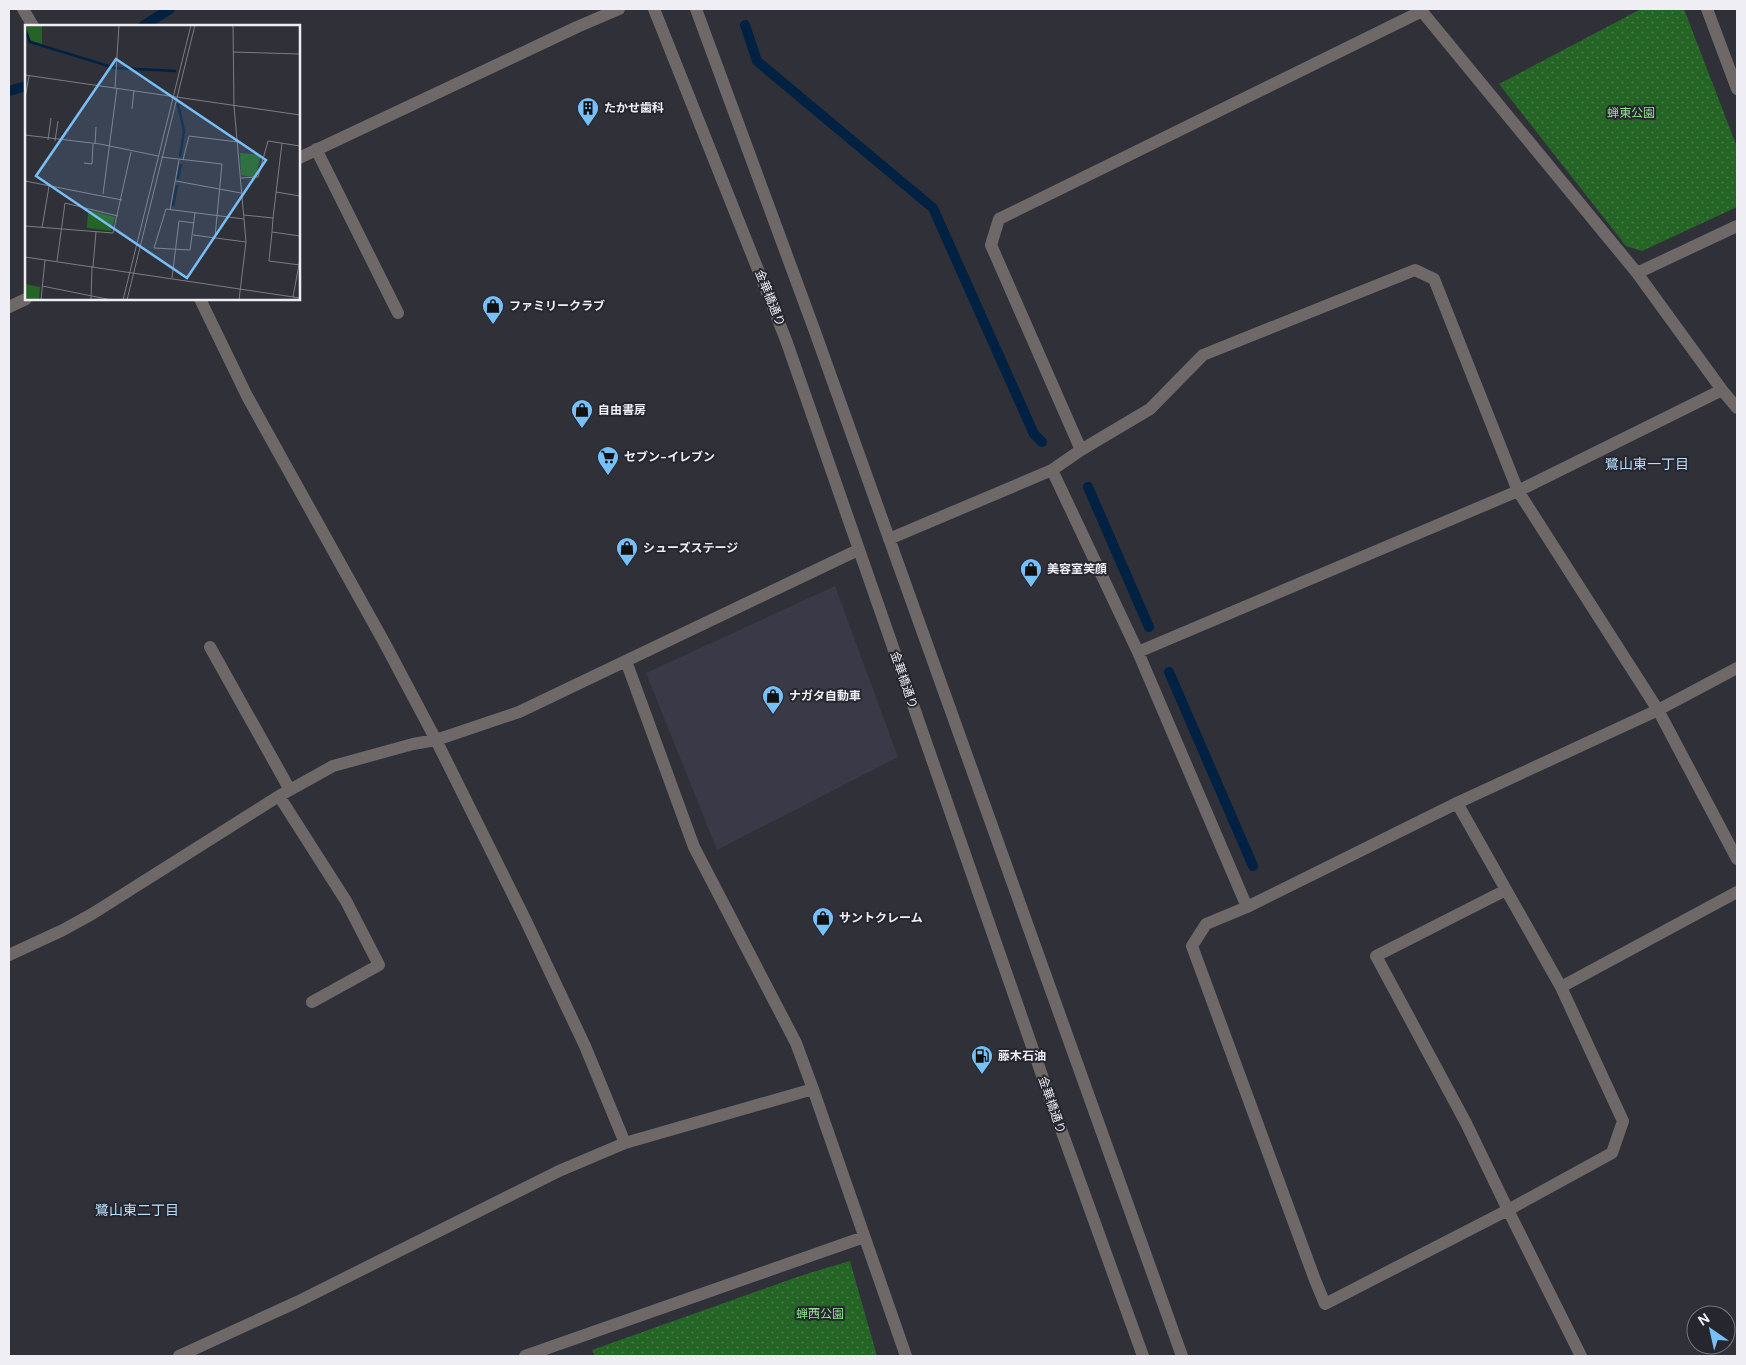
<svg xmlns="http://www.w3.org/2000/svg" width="1746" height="1365" font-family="'DM Sans','Noto Sans JP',sans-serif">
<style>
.built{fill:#393948}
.park{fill:url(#park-dots)}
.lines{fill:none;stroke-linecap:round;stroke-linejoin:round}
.stream{stroke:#002141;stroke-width:10}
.minor{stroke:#6e6869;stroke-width:12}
.labels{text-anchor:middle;stroke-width:4;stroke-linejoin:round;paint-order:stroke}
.poi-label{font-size:12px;font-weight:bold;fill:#eeeef4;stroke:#26262f;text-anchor:start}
.park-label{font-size:12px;fill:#8fe68b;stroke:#26262f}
.street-label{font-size:12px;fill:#eeeef4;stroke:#26262f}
.neighbourhood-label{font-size:14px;fill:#b8dfff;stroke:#26262f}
.inset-river{fill:none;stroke:#002141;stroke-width:2.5}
.inset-road{fill:none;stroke:#7c7c84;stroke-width:1}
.view{fill:#77bff7;fill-opacity:0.15;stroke:#77bff7;stroke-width:2.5}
.inset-edge{fill:none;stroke:#eeeef4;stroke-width:2.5}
</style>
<defs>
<pattern id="park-dots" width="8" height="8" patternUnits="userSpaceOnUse" patternTransform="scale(1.25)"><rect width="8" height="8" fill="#246424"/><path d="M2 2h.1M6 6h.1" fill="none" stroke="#447a44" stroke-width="1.8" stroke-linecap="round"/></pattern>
</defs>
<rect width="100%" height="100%" fill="#303039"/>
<!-- built -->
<path class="built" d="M 835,586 L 898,757 L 717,850 L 646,673 Z"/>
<!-- park -->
<path class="park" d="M 1641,9 L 1684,9 L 1737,147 L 1737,207 L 1642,251 L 1626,246 L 1499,84 Z
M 850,1261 L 877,1356 L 595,1356 L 592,1350 L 803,1275 Z"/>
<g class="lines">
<!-- stream -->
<path class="stream" d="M 745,25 L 757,61 L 933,208 L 1034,434 L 1042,442
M 143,26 L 170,9
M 9,91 L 26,86
M 1088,487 L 1149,627
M 1169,672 L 1253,866"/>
<!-- minor -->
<path class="minor" d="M 23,9 L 33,26
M 654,9 L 786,340 L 1053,1107 L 1143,1356
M 696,9 L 814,329 L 1182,1356
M 1420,9 L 1637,273 L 1722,390 L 1737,408
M 1707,9 L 1737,89
M 316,149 L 398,313
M 299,158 L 577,27 L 619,9
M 1637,273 L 1737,226
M 200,299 L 247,396 L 384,642 L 436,740 L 525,919 L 585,1046 L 625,1143
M 9,307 L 26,299
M 1081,450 L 991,245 L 999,219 L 1422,11
M 1052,470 L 1138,652 L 1247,907
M 889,539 L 1052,470 L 1081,450 L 1150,409 L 1203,355 L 1415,270 L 1434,279 L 1518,491 L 1658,710 L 1737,859
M 210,647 L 290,790
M 1138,652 L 1518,491 L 1722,390
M 626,661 L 694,847 L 796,1043 L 813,1089 L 906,1356
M 279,796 L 346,901 L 379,965 L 312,1002
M 1457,803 L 1561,987 L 1623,1121 L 1612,1153 L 1508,1210 L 1325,1304 L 1315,1280 L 1192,946 L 1206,924 L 1247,907 L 1457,803 L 1658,710 L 1737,668
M 1506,890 L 1376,956 L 1466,1123 L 1508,1210 L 1581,1356
M 9,955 L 63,930 L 92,914 L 279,796 L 333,766 L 413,744 L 436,740 L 519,712 L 858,550
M 1561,987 L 1737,892
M 179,1356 L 297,1302 L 559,1171 L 625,1143 L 813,1089
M 525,1356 L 864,1237"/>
</g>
<!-- icons -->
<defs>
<g id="building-pin" transform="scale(1.125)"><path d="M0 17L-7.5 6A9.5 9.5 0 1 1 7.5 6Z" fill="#77bff7" stroke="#26262f"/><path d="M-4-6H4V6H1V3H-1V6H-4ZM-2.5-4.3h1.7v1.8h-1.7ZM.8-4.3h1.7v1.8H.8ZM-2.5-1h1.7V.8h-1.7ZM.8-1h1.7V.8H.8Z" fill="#111"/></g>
<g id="shop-pin" transform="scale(1.125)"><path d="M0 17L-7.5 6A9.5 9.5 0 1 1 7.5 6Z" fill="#77bff7" stroke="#26262f"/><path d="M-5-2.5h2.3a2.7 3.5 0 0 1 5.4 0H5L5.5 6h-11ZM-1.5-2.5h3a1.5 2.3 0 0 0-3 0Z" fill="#111"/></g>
<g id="supermarket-pin" transform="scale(1.125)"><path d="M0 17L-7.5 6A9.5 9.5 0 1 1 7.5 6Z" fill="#77bff7" stroke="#26262f"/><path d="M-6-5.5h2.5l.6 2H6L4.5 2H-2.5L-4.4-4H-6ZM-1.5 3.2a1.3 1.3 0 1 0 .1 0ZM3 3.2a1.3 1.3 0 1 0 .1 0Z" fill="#111"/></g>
<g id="fuel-pin" transform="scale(1.125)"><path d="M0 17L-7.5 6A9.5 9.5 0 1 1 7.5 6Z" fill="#77bff7" stroke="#26262f"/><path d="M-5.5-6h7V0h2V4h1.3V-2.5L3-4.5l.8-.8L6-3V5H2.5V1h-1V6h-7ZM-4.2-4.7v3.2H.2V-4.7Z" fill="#111"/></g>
</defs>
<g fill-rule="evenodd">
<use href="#building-pin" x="588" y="108"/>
<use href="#shop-pin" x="493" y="306"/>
<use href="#shop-pin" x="582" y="410"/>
<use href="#supermarket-pin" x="608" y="457"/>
<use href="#shop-pin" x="627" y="548"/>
<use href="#shop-pin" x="1031" y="569"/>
<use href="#shop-pin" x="773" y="696"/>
<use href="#shop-pin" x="823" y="918"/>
<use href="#fuel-pin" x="982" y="1056"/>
</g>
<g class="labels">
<!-- poi labels -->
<g class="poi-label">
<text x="604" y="112">たかせ歯科</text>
<text x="509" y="310">ファミリークラブ</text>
<text x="598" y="414">自由書房</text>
<text x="624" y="461">セブン-イレブン</text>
<text x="643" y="552">シューズステージ</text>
<text x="1047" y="573">美容室笑顔</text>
<text x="789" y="700">ナガタ自動車</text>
<text x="839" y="922">サントクレーム</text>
<text x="998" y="1060">藤木石油</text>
</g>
<!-- park labels -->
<g class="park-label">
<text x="1631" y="117">蝉東公園</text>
<text x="820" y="1318">蝉西公園</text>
</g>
<!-- street labels -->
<g class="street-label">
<text transform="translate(770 298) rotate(68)" y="4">金華橋通り</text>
<text transform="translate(904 680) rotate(71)" y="4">金華橋通り</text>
<text transform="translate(1052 1105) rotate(71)" y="4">金華橋通り</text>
</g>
<!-- neighbourhood labels -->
<g class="neighbourhood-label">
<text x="1647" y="469">鷺山東一丁目</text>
<text x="137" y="1215">鷺山東二丁目</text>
</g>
</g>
<!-- overview -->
<g transform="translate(25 25)">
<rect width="275" height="275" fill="#303039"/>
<path d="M 17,0 L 17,19 L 5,15 L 1,0 ZM 215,128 L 236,130 L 230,153 L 216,150 ZM 63,185 L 90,192 L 86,206 L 62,203 ZM 0,259 L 15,262 L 14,275 L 0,275 Z" fill="#246424"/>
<path class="inset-river" d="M 0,5 L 5,17 L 90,43 L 151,46M 153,79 L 159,106 L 155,132M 153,154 L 156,139M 148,181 L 152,160"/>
<path class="inset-road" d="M 208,0 L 209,81 L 221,217 L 214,275M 208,27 L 275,29M 0,50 L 275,90M 90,63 L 94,0M 0,73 L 4,51M 107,84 L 109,65M 0,110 L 75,119 L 133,131M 23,115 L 26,93M 30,116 L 33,96M 70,119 L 71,102M 136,132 L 197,139 L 190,212M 158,135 L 164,111 L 213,117M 59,138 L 67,139 L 68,119M 216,153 L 233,152 L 243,116 L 275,121M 0,156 L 97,175M 151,156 L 216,168M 251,167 L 275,171M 78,169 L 92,63M 145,185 L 154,135M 170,188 L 165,225 L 129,223 L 141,184 L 219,194M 219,190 L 248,193 L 247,207 L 275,211M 248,193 L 257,118M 0,201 L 88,208 L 106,127M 17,203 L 24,161M 247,207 L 244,236 L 275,240M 168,210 L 221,217M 0,232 L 275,273M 32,236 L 40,178 L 93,191M 68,242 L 71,207M 147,253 L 154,196 L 169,198M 17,261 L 87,275M 268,272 L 275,234M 16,275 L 20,235M 66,275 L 67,241M 98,275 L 166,0M 102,275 L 170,0"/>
<path class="view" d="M 91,34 L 241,135 L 162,253 L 11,151 Z"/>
<rect width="275" height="275" class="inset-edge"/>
</g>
<!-- border -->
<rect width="1746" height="1365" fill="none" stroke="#eeeef4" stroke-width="20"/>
<!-- north arrow -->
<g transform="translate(1711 1330) rotate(326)"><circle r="24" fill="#26262f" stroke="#76767e"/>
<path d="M0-4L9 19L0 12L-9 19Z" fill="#77bff7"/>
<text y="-8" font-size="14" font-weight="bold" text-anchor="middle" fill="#eeeef4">N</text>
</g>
</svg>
